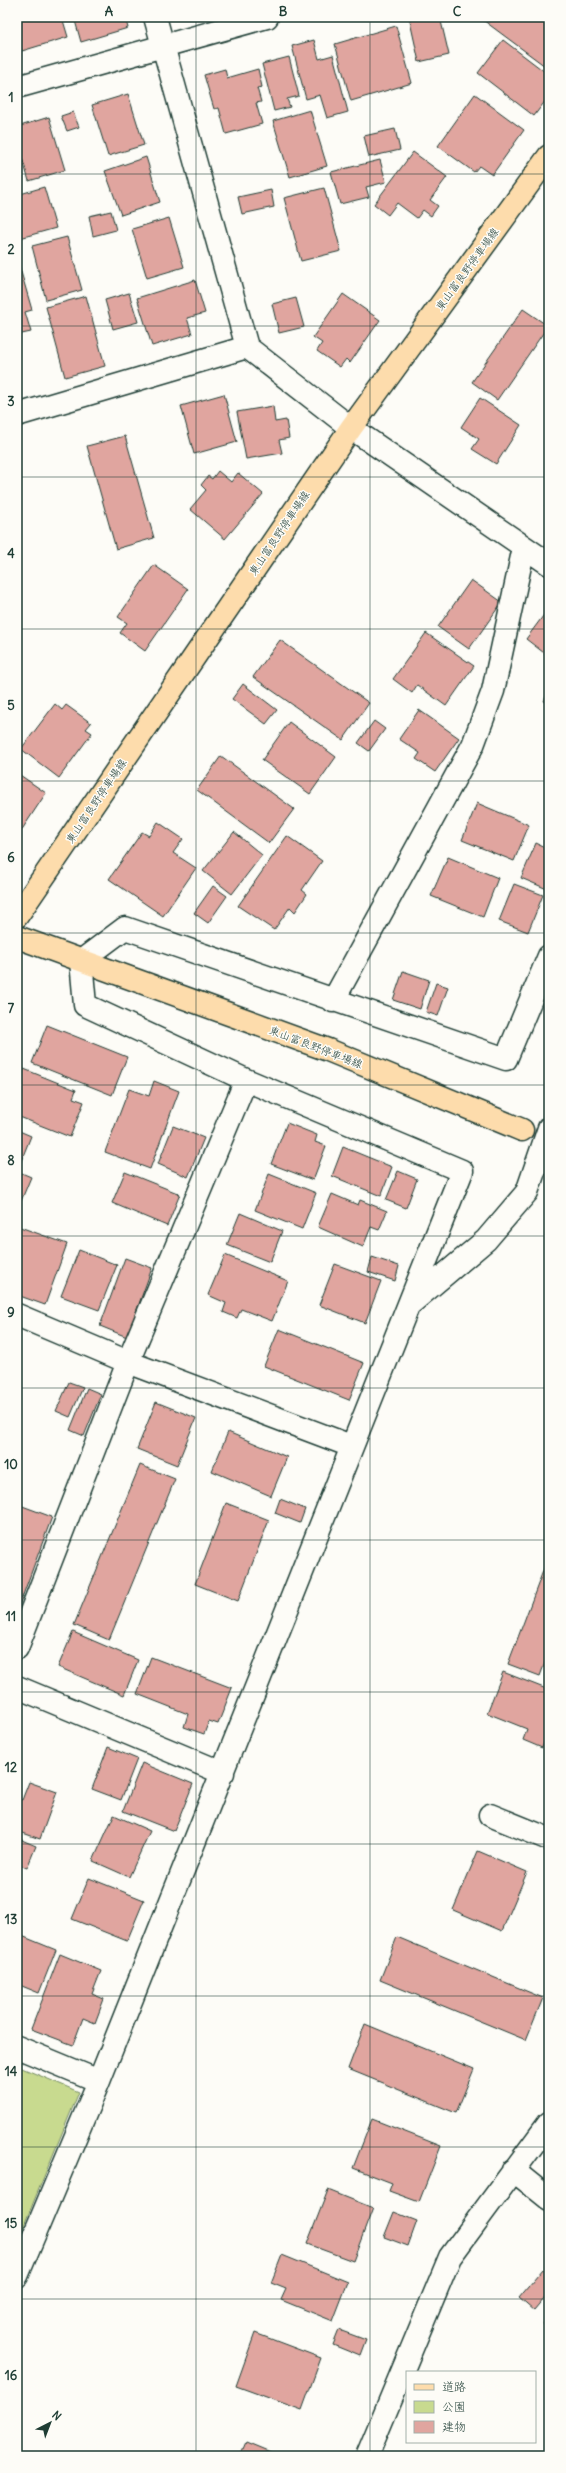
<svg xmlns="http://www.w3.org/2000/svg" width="566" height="2473" font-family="Delius,'Klee One',sans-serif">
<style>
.green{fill:#c8da8f;stroke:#748c62}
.building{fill:#e0a59f;stroke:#1f3d34}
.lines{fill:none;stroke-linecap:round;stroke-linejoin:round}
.minor-casing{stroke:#1f3d34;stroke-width:25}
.major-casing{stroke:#1f3d34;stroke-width:25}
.minor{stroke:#fdfcf7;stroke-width:22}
.major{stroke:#fddcac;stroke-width:22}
.grid{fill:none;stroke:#1f3d34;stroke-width:1;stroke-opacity:0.55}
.labels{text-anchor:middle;stroke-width:3;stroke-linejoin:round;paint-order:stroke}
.street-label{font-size:11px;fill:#1f3d34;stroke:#fdfcf7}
.neatline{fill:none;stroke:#1f3d34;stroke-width:1.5}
.grid-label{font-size:13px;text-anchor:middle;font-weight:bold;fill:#1f3d34}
</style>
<rect width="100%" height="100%" fill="#fdfcf7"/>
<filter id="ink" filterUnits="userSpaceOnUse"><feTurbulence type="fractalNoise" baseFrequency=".025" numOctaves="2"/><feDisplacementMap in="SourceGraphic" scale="8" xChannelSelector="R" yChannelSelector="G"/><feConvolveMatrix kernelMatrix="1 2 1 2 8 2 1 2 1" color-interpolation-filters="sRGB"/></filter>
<g filter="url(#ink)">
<!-- green -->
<path class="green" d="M 17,2066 L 79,2092 L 17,2242 Z"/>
<!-- building -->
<path class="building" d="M 17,17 L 62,17 L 68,37 L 22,51 L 17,36 Z
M 74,17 L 125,17 L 128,28 L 81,42 Z
M 409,17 L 440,17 L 449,55 L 419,62 Z
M 485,17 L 549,17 L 549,69 L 483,20 Z
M 396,26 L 412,83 L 351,101 L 335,44 Z
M 314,40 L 319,59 L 333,55 L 348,112 L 327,118 L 320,95 L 306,99 L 292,46 Z
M 503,40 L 549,75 L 549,96 L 534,116 L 478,73 Z
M 289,57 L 299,96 L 287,99 L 290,107 L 274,111 L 262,64 Z
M 225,69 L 227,78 L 258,69 L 262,87 L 257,88 L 261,102 L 256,103 L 262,124 L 226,134 L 219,108 L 214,109 L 204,75 Z
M 128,94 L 144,145 L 108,156 L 92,105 Z
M 475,94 L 524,130 L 492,175 L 479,166 L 474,172 L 438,146 Z
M 310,110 L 327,166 L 290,177 L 273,121 Z
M 73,112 L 79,127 L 67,131 L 61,116 Z
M 49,117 L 65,170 L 29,181 L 17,141 L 17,127 Z
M 395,129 L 400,150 L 369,157 L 364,136 Z
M 413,152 L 447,177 L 430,200 L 438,206 L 431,216 L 423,210 L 417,218 L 397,203 L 388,215 L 374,204 Z
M 146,157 L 160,202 L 121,215 L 105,171 Z
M 380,160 L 386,182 L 366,187 L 369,197 L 340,204 L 331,172 Z
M 44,187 L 56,228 L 20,238 L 17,228 L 17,195 Z
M 324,188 L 341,251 L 301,261 L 284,198 Z
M 271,190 L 274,207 L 242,214 L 238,197 Z
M 111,211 L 116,230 L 93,236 L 89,216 Z
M 169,218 L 184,267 L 147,278 L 132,229 Z
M 67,237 L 82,290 L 46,300 L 32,246 Z
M 17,258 L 32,310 L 25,312 L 31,332 L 17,335 Z
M 195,280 L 205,313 L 187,318 L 192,334 L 152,346 L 137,298 Z
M 129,293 L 138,322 L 113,329 L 105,300 Z
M 343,294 L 380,320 L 350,363 L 346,359 L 340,367 L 317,351 L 322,343 L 313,337 Z
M 86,296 L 105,366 L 65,377 L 46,307 Z
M 296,298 L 304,327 L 279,333 L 272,304 Z
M 523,309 L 548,326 L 497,400 L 472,382 Z
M 224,394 L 237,442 L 194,454 L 181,406 Z
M 480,398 L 521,425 L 496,464 L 472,449 L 479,439 L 461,427 Z
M 273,406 L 275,422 L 286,420 L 289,438 L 279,440 L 282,453 L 246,459 L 237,412 Z
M 125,436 L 154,538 L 116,549 L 87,446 Z
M 218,471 L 231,482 L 238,473 L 263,494 L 225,539 L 190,509 L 206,490 L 201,485 L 208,476 L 212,479 Z
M 549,498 L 549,508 L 545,506 Z
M 154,565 L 188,589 L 145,651 L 120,633 L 127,623 L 118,617 Z
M 471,580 L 502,602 L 469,649 L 438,627 Z
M 549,608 L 549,655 L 548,656 L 526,639 Z
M 426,633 L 474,666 L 446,706 L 417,685 L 412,693 L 393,679 Z
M 280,640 L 369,703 L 343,740 L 253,677 Z
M 243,684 L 277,710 L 266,724 L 232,699 Z
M 549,690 L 549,704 L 544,701 Z
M 55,704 L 62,710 L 66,705 L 91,723 L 86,729 L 92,733 L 59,778 L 21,749 Z
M 419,710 L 459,738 L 435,772 L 416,759 L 420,753 L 399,739 Z
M 374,721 L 385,729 L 369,751 L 358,743 Z
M 289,722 L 336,757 L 310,794 L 262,760 Z
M 221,756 L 294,809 L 269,843 L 197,790 Z
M 17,773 L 46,793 L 21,831 L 17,828 Z
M 477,803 L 529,825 L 514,861 L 462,840 Z
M 158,822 L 183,839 L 173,853 L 196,868 L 163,916 L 109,879 L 142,832 L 149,836 Z
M 234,832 L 262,855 L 232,894 L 203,871 Z
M 287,836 L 322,861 L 302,890 L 307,894 L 295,912 L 290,907 L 274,930 L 238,906 Z
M 536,843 L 549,849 L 549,884 L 547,889 L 521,878 Z
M 448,857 L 498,878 L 483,917 L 431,896 Z
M 514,884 L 543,895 L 528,932 L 499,921 Z
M 213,886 L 227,896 L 208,923 L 194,913 Z
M 403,971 L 429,980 L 420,1009 L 393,1000 Z
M 436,983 L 448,987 L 438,1016 L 426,1012 Z
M 47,1025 L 127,1057 L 112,1095 L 32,1063 Z
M 24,1069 L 76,1090 L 73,1098 L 84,1102 L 70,1137 L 17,1116 L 17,1086 Z
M 154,1081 L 179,1091 L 150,1169 L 105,1152 L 129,1089 L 149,1096 Z
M 287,1123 L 317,1135 L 315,1142 L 326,1146 L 313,1180 L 271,1164 Z
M 173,1126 L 204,1138 L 188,1177 L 158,1164 Z
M 17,1130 L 31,1136 L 17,1171 L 31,1177 L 21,1201 L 17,1200 Z
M 343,1147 L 392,1167 L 381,1196 L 332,1176 Z
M 398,1171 L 417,1179 L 406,1208 L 386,1200 Z
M 125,1172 L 180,1194 L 167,1226 L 112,1203 Z
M 269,1174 L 316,1193 L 302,1229 L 255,1210 Z
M 332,1194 L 358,1205 L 360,1200 L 387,1211 L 379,1230 L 371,1227 L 363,1247 L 318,1227 Z
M 240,1213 L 282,1231 L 270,1262 L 227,1245 Z
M 20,1227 L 67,1244 L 45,1305 L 17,1295 L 17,1235 Z
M 79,1250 L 117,1265 L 99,1310 L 61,1296 Z
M 225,1255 L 288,1281 L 272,1321 L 241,1309 L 237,1318 L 223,1312 L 226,1303 L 208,1295 Z
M 372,1257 L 399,1266 L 395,1281 L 368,1272 Z
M 125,1258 L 152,1268 L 127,1337 L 100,1326 Z
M 335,1264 L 381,1281 L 365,1323 L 319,1305 Z
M 279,1329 L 364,1363 L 349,1400 L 264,1366 Z
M 69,1382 L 83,1387 L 70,1417 L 56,1411 Z
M 87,1388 L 101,1394 L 84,1436 L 70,1430 Z
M 156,1402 L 196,1418 L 177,1465 L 137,1449 Z
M 228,1432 L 287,1457 L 271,1496 L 212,1471 Z
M 140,1465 L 175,1479 L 109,1640 L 74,1625 Z
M 280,1499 L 305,1509 L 300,1523 L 275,1513 Z
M 226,1503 L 269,1520 L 238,1601 L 195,1584 Z
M 17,1504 L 52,1517 L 17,1611 Z
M 549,1555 L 549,1652 L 540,1676 L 508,1664 Z
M 73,1632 L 138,1660 L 124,1695 L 58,1667 Z
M 151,1657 L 232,1688 L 218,1724 L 209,1721 L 204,1734 L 184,1727 L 188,1714 L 137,1694 Z
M 503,1672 L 549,1690 L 549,1739 L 546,1737 L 542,1748 L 523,1740 L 527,1729 L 487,1713 Z
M 108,1747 L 137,1759 L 121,1800 L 92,1789 Z
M 142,1763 L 193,1784 L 174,1831 L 123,1811 Z
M 29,1782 L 57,1792 L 40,1839 L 17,1831 L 17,1798 L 22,1800 Z
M 114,1815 L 150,1831 L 129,1877 L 93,1861 Z
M 17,1838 L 36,1846 L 27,1868 L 17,1864 Z
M 478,1851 L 527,1872 L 502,1931 L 453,1910 Z
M 89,1878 L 144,1900 L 127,1941 L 72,1919 Z
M 549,1914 L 549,1924 L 545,1922 Z
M 17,1934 L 56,1950 L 39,1993 L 17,1984 Z
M 397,1937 L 543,1998 L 526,2040 L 380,1980 Z
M 60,1954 L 101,1971 L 92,1994 L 104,1999 L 95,2023 L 83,2018 L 73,2045 L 31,2029 Z
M 365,2024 L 474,2069 L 456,2113 L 348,2069 Z
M 372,2119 L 441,2146 L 419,2202 L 389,2191 L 392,2183 L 353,2168 Z
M 328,2190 L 373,2208 L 353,2261 L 307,2244 Z
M 394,2212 L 417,2221 L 408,2246 L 384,2237 Z
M 282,2255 L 348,2282 L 333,2321 L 281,2300 L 286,2289 L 271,2283 Z
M 543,2269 L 549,2275 L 549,2293 L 534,2311 L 519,2298 Z
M 549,2317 L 549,2328 L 543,2324 Z
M 339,2330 L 366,2340 L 360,2356 L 333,2345 Z
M 255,2333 L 321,2358 L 302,2410 L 236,2386 Z
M 246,2442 L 280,2456 L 240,2456 Z"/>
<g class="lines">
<!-- minor casing -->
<g class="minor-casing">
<path id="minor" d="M 155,17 L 247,347
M 17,87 L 267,17
M 17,415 L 247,347 L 351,428 L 549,564
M 333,1001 L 473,745 L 493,691 L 524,547
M 410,1304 L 486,1240 L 527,1192 L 549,1128
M 17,1315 L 128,1362 L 351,1446
M 17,1648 L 128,1362 L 246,1080
M 17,1687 L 223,1773
M 490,1815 L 549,1839
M 17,2047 L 99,2081
M 513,2170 L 549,2199
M 17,2276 L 99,2081 L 462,1171 L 246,1080 L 85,1005 L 81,961 L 125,928 L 506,1059 L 549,956
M 367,2456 L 450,2257 L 549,2123"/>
</g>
<!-- major casing -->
<g class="major-casing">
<path id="major" d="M 17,916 L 351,428 L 549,156
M 17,937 L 328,1050 L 522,1130"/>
</g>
<!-- minor -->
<use href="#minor" class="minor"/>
<!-- major -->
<use href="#major" class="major"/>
</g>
</g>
<!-- grid -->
<path class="grid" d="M 196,17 L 196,2456M 370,17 L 370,2456M 17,174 L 549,174M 17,326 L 549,326M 17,477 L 549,477M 17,629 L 549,629M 17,781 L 549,781M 17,933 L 549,933M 17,1085 L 549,1085M 17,1236 L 549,1236M 17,1388 L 549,1388M 17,1540 L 549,1540M 17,1692 L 549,1692M 17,1844 L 549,1844M 17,1996 L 549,1996M 17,2147 L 549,2147M 17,2299 L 549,2299"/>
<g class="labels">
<!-- street labels -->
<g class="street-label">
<text transform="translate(467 269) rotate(-54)" y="4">東山富良野停車場線</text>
<text transform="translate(279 533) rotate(-56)" y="4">東山富良野停車場線</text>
<text transform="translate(96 801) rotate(-56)" y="4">東山富良野停車場線</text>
<text transform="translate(316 1047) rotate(21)" y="4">東山富良野停車場線</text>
</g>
</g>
<!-- margin -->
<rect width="566" height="2473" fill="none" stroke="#fdfcf7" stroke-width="44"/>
<!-- legend -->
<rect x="406" y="2371" width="130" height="72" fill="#fdfcf7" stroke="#a4b0a9"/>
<rect x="414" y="2384" width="20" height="6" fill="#fddcac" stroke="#a4b0a9"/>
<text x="442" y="2391" font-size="12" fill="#1f3d34">道路</text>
<rect x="414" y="2401" width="20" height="12" fill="#c8da8f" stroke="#a4b0a9"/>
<text x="442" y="2411" font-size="12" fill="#1f3d34">公園</text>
<rect x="414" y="2421" width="20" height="12" fill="#e0a59f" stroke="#a4b0a9"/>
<text x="442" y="2431" font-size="12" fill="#1f3d34">建物</text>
<!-- north arrow -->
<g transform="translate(50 2423) rotate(42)" stroke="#fdfcf7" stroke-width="3" paint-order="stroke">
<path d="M0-3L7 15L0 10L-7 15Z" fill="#1f3d34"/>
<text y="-6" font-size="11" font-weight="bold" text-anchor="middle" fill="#1f3d34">N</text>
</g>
<rect x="22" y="22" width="522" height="2429" class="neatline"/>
<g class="grid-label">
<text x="109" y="16">A</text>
<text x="283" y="16">B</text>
<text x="457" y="16">C</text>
<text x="11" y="102">1</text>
<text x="11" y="254">2</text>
<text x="11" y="406">3</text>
<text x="11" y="558">4</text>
<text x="11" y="710">5</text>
<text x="11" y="862">6</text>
<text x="11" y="1013">7</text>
<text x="11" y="1165">8</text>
<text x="11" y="1317">9</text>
<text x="11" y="1469">10</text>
<text x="11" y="1621">11</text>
<text x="11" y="1772">12</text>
<text x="11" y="1924">13</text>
<text x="11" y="2076">14</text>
<text x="11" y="2228">15</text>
<text x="11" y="2380">16</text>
</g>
</svg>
